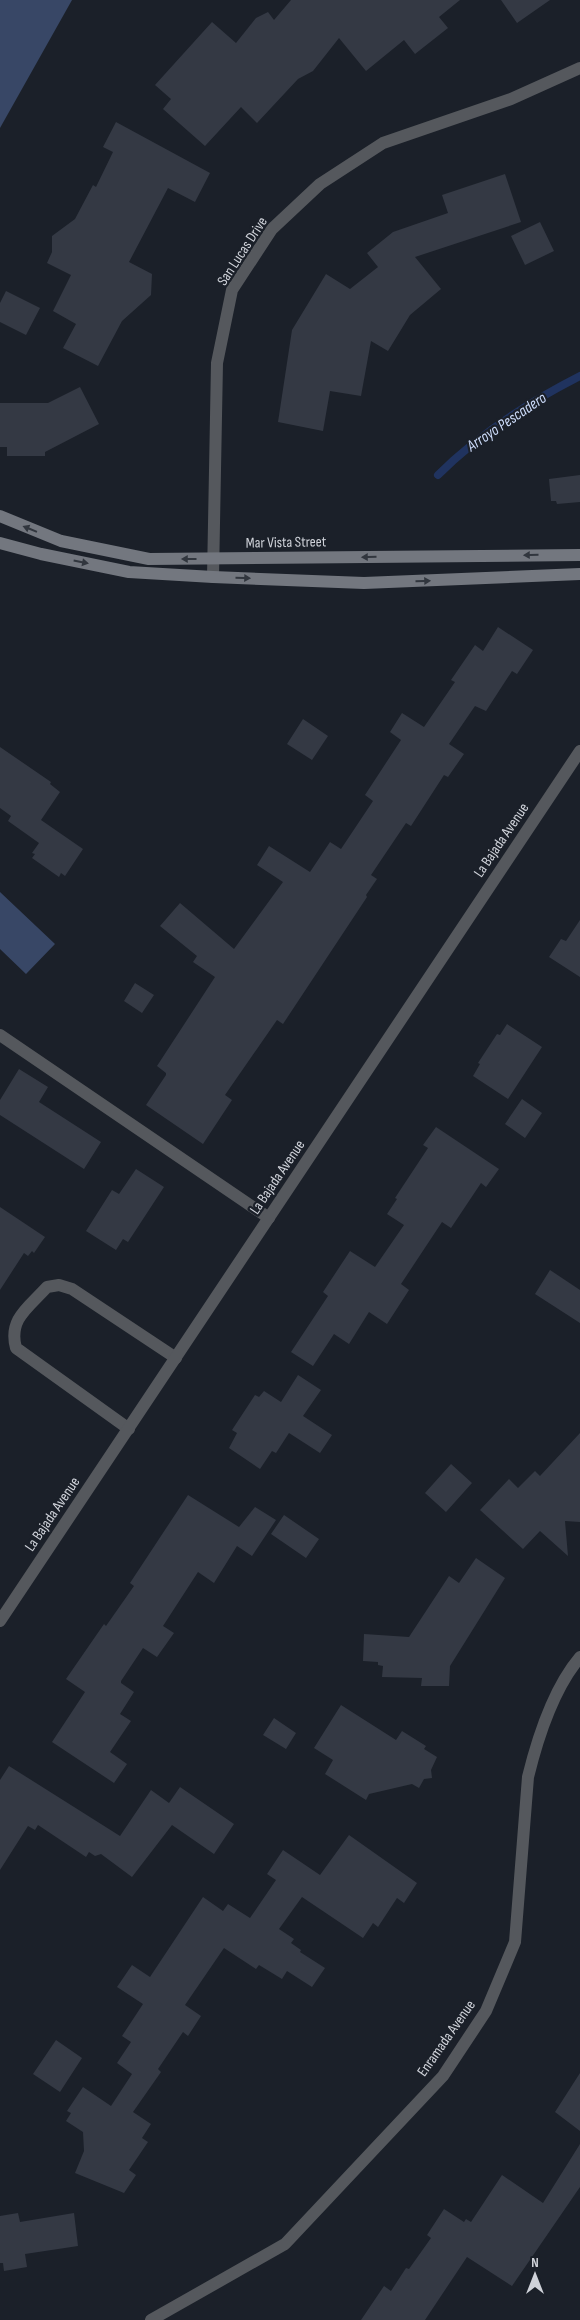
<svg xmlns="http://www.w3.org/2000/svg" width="580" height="2320" font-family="'Sofia Sans Condensed',sans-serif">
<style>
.green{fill:#384766}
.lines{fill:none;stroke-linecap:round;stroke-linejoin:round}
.stream{stroke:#20335f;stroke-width:8}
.building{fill:#343944}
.lane{stroke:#55585d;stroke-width:12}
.street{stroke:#55585d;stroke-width:12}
.secondary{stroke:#73777f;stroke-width:12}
.oneway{fill:#31363e}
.labels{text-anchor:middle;stroke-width:4.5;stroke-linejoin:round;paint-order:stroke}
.street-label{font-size:15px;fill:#cfd2d9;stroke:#1b2029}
.water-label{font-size:16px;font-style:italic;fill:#cbdaf8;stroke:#1b2029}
</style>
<rect width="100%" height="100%" fill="#1b2029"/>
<!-- green -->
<path class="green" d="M 0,0 L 72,0 L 0,128 Z
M 0,892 L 55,944 L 26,974 L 0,949 Z"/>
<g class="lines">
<!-- stream -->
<path class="stream" d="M 438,475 C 479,434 529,402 580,376"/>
</g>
<!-- building -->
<path class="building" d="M 291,0 L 460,0 L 439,17 L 448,28 L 415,54 L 404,40 L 366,71 L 339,38 L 313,71 L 298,79 L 257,123 L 241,107 L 205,146 L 163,109 L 171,99 L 155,85 L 212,22 L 236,43 L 256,18 L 268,12 L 274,20 Z
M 501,0 L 550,0 L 517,23 Z
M 116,122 L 210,173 L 195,202 L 168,188 L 129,262 L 152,274 L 151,295 L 122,321 L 98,366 L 63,348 L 76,324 L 53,311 L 71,275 L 47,263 L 52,252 L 52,236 L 75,219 L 93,185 L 96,187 L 113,152 L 103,147 Z
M 505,174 L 521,222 L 415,257 L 441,289 L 410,315 L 388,351 L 371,341 L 361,396 L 330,391 L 323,431 L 278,422 L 292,330 L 326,274 L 350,289 L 378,267 L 367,253 L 393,232 L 448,213 L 442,195 Z
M 540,222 L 554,251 L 525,265 L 511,236 Z
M 6,291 L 40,308 L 26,335 L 0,322 L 0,303 Z
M 80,387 L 99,424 L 45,452 L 45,456 L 7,456 L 7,447 L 0,447 L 0,403 L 48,403 Z
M 580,475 L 580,502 L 557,504 L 556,501 L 551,501 L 549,479 Z
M 498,627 L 533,650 L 517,674 L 512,671 L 486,711 L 475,706 L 449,744 L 464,754 L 448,777 L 444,775 L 411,826 L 406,823 L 371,875 L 377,879 L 366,895 L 367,897 L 283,1024 L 277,1020 L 225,1095 L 232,1100 L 203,1144 L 146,1105 L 166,1075 L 166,1073 L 157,1066 L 215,977 L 193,962 L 197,956 L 160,926 L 180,903 L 234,949 L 283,882 L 257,865 L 269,846 L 310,872 L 330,842 L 341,849 L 373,801 L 365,795 L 401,740 L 390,732 L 402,713 L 424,727 L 455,682 L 451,680 L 475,645 L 483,651 Z
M 303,719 L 328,736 L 312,760 L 287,744 Z
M 0,747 L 51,782 L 50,784 L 60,792 L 41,820 L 83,849 L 65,876 L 61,873 L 59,877 L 32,858 L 35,854 L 32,853 L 39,843 L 8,821 L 11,816 L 0,808 Z
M 580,920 L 580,977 L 549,957 L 561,939 L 566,941 Z
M 135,983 L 154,995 L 142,1013 L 124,1001 Z
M 507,1024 L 542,1047 L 508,1099 L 473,1076 L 480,1064 L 478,1063 L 497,1034 L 500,1035 Z
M 19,1069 L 48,1087 L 39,1102 L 101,1142 L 84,1169 L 0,1115 L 0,1100 Z
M 522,1099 L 542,1113 L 525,1138 L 505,1124 Z
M 436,1127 L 499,1169 L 486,1187 L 481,1183 L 451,1228 L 442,1222 L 401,1284 L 409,1290 L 387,1324 L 369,1312 L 349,1344 L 334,1334 L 313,1366 L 291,1352 L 328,1296 L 323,1292 L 350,1251 L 375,1267 L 404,1225 L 387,1214 L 397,1199 L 395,1198 L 428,1148 L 423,1145 Z
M 136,1169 L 164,1187 L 128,1242 L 123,1239 L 116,1250 L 86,1231 L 112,1190 L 119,1194 Z
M 0,1207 L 45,1237 L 34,1253 L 32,1251 L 28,1256 L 24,1253 L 0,1290 Z
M 550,1270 L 580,1290 L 580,1323 L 535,1294 Z
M 298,1375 L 321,1390 L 303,1416 L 332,1435 L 320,1453 L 289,1433 L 276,1453 L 272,1451 L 260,1469 L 229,1448 L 237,1433 L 232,1430 L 255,1395 L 259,1397 L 264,1391 L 281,1402 Z
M 580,1433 L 580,1522 L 565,1521 L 568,1556 L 540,1531 L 523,1549 L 480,1510 L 509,1479 L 518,1488 L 535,1471 L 540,1476 Z
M 451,1464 L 472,1483 L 446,1512 L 425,1493 Z
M 188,1495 L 239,1527 L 255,1507 L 276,1520 L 252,1556 L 237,1546 L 214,1583 L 198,1572 L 163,1626 L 174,1633 L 157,1657 L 143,1648 L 121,1681 L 121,1683 L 134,1692 L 120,1714 L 131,1721 L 110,1752 L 127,1764 L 114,1783 L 52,1742 L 85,1692 L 66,1679 L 104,1624 L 106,1626 L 134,1586 L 130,1583 Z
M 284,1515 L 319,1539 L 306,1558 L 271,1534 Z
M 476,1558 L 505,1578 L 450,1666 L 449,1686 L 421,1686 L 422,1678 L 382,1677 L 383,1666 L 378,1665 L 378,1662 L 363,1661 L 364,1634 L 409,1637 L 449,1576 L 459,1583 Z
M 341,1705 L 396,1740 L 402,1731 L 426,1746 L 424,1749 L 437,1757 L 431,1770 L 432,1778 L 424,1779 L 419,1788 L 412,1784 L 369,1794 L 366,1800 L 325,1774 L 333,1760 L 314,1748 Z
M 274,1718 L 296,1733 L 286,1749 L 263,1735 Z
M 9,1766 L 120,1836 L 151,1790 L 169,1803 L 180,1787 L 234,1824 L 214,1854 L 172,1825 L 132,1877 L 101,1854 L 95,1856 L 89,1852 L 86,1857 L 38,1825 L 35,1830 L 28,1826 L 0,1870 L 0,1780 Z
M 349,1835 L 417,1883 L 404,1903 L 397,1898 L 378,1927 L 373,1923 L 363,1938 L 302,1897 L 279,1929 L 294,1939 L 291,1943 L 301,1950 L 300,1952 L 325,1968 L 312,1987 L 287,1971 L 282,1979 L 259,1965 L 256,1969 L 224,1948 L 185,2005 L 201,2016 L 188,2036 L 183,2032 L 158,2069 L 161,2072 L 133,2112 L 151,2124 L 142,2138 L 148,2142 L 129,2170 L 136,2175 L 124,2193 L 75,2173 L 84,2151 L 83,2132 L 66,2121 L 71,2113 L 67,2111 L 83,2087 L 111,2106 L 132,2074 L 117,2063 L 131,2042 L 122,2036 L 143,2004 L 117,1987 L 132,1965 L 150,1977 L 203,1897 L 223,1911 L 228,1904 L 250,1918 L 276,1880 L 267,1874 L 283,1850 L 320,1875 Z
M 56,2040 L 82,2058 L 60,2092 L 33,2074 Z
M 580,2073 L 580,2131 L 555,2112 Z
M 580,2144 L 580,2187 L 512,2286 L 467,2257 L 425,2320 L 361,2320 L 384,2286 L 391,2291 L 406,2268 L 409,2269 L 431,2238 L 427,2235 L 444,2209 L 464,2222 L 466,2219 L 471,2222 L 502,2175 L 543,2203 Z
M 18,2213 L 20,2222 L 74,2213 L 78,2246 L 25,2254 L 27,2267 L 4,2271 L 3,2263 L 0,2263 L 0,2216 Z"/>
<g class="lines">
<!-- lane -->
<path class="lane" d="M 0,1035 L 269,1218
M 129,1429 L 16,1348 C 8,1319 29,1307 47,1287 L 59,1285 L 72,1289 L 176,1358"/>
<!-- street -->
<path class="street" d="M 213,577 L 217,363 L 232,290 L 272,229 L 320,184 L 383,143 L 511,99 L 580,68
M 0,1621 L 580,751
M 151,2320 L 285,2244 L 443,2076 L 486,2011 L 515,1942 L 528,1777 C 538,1736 553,1689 580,1657"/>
<!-- secondary -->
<path class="secondary" d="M 0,516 L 61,541 L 149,559 L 580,555
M 0,543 L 41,554 L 129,572 L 213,577 L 364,583 L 580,574"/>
</g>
<!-- one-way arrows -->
<defs><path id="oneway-solid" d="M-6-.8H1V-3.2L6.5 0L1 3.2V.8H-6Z" transform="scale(1.25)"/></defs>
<g class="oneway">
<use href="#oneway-solid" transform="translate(30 529) rotate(-158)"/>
<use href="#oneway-solid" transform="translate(531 555) rotate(179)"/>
<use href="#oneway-solid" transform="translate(369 557) rotate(179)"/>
<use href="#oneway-solid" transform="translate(189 559) rotate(-180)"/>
<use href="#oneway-solid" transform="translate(81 562) rotate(11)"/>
<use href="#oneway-solid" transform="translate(243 578) rotate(2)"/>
<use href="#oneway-solid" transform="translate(423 581) rotate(-2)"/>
</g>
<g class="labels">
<!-- street labels -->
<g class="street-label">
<text transform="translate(242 251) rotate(-57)" y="5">San Lucas Drive</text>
<text transform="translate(286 542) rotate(-1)" y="5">Mar Vista Street</text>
<text transform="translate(501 840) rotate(-56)" y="5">La Bajada Avenue</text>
<text transform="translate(277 1177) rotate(-56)" y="5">La Bajada Avenue</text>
<text transform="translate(52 1514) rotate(-56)" y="5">La Bajada Avenue</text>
<text transform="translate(446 2038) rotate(-55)" y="5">Enramada Avenue</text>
</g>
<!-- water labels -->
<g class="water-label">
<text transform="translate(506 421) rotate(-34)" y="6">Arroyo Pescadero</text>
</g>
</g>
<!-- north arrow -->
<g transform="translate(535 2275)" stroke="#1b2029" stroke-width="4" paint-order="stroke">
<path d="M0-4L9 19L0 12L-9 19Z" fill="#cfd2d9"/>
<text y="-8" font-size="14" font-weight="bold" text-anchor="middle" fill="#cfd2d9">N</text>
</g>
</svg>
